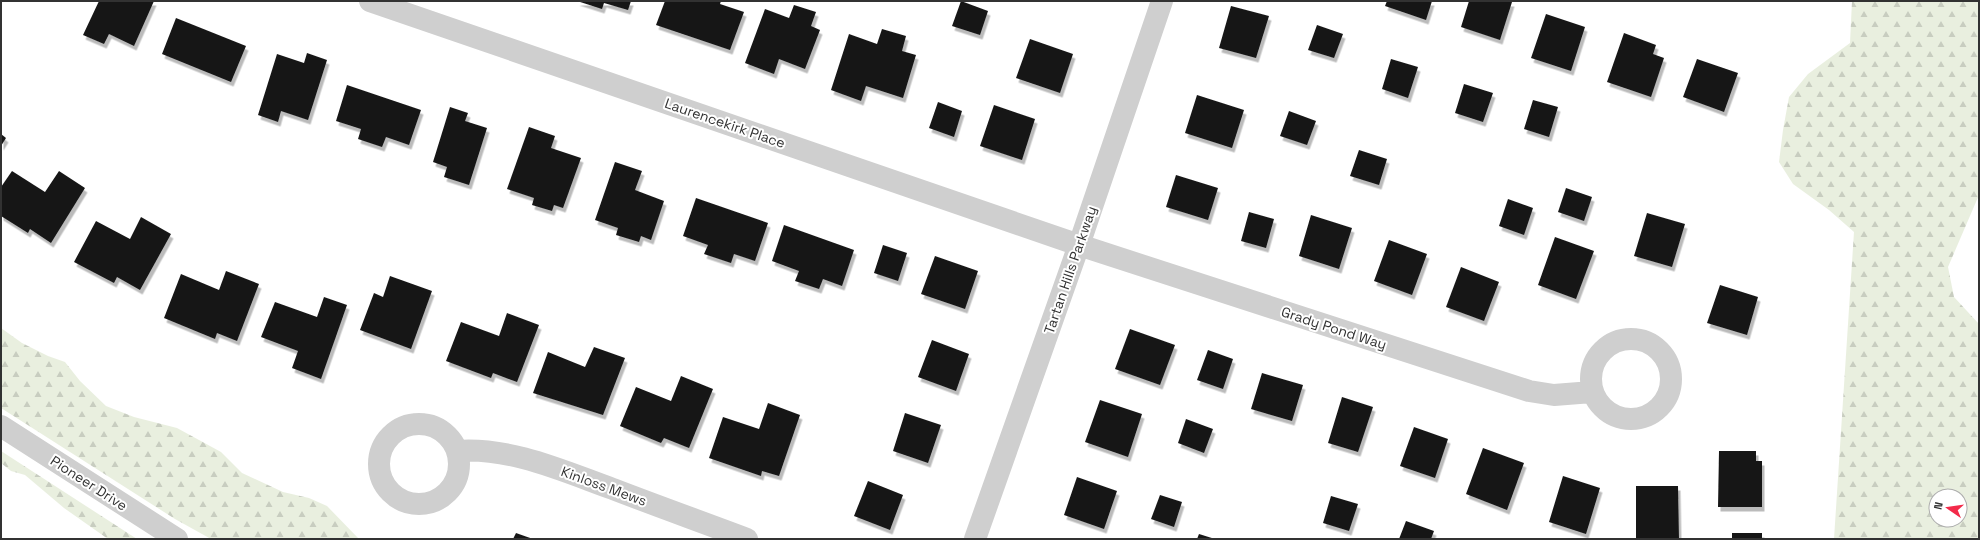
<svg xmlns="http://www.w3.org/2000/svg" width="1980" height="540" font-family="'Space Grotesk',sans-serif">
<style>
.forest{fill:url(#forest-firs);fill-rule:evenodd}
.building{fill:#191919;filter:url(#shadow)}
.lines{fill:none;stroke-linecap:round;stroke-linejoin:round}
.street{stroke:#cfcfcf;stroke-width:22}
.labels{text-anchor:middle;stroke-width:4;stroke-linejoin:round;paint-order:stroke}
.street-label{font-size:14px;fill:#323232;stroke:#fff}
</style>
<defs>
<pattern id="forest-firs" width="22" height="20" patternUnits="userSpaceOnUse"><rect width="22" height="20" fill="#e9efdf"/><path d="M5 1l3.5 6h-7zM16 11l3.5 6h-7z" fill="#c8cdc0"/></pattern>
<filter id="shadow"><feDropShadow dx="2.5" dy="4.5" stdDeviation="0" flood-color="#0004"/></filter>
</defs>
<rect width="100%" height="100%" fill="#fff"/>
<!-- forest -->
<path class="forest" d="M 1852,1 L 1979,1 L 1979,195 L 1948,267 L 1954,297 L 1979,324 L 1979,539 L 1834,539 L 1854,232 L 1829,210 L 1793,184 L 1779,162 L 1783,130 L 1789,97 L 1808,74 L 1850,43 ZM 1936,496 L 1960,496 L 1960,520 L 1936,520 Z
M 1,328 L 22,343 L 48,356 L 65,362 L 80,381 L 106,406 L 134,417 L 177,428 L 221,452 L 242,473 L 283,492 L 309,498 L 327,506 L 359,539 L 211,539 L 175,519 L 1,408 Z
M 1,451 L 137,539 L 108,539 L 64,508 L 25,475 L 11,471 L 1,463 Z"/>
<!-- building -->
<path class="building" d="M 99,1 L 154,1 L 134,46 L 109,34 L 104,44 L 83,35 Z
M 577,1 L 631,1 L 628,10 L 604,3 L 602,9 Z
M 665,1 L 721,1 L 720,4 L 744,12 L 730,50 L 656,25 Z
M 961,1 L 988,11 L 980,35 L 952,26 Z
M 1387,1 L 1432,1 L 1426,20 L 1385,6 Z
M 1469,1 L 1512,2 L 1500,40 L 1461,27 Z
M 794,5 L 816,12 L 811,26 L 820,30 L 805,69 L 779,59 L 774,74 L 745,63 L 765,9 L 789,18 Z
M 1231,6 L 1269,16 L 1256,58 L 1219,48 Z
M 1546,14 L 1585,27 L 1571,71 L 1531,58 Z
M 176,18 L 246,46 L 231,82 L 162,54 Z
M 1317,25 L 1343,34 L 1334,58 L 1308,50 Z
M 882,29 L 906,36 L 902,51 L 916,55 L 903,98 L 866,86 L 861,101 L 831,90 L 849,34 L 877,44 Z
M 1624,33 L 1656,45 L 1653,54 L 1664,58 L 1651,97 L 1607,82 Z
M 1030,39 L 1073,54 L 1060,93 L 1016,78 Z
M 307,53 L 327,60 L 308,120 L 281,111 L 278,122 L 258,115 L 277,54 L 304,63 Z
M 1391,59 L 1418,67 L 1408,98 L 1382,89 Z
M 1697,59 L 1738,73 L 1724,112 L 1683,97 Z
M 1464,84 L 1493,93 L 1483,122 L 1455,113 Z
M 347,85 L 421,110 L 409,145 L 386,137 L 382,147 L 358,139 L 361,129 L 336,121 Z
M 1197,95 L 1244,110 L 1232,148 L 1185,133 Z
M 1533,100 L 1558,107 L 1549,137 L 1524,129 Z
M 938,102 L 962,111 L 954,137 L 929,128 Z
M 994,105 L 1035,119 L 1022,160 L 980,146 Z
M 450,107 L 468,113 L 465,121 L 487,128 L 469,185 L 444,177 L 447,167 L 433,162 Z
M 1289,111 L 1316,121 L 1307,145 L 1280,136 Z
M 529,127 L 555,136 L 551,148 L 581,158 L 563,208 L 554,205 L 552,211 L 532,205 L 534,198 L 507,189 Z
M 1,134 L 6,138 L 1,146 Z
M 1359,150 L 1387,159 L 1379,185 L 1350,176 Z
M 615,162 L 642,171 L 635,190 L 664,201 L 651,240 L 641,236 L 639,242 L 616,235 L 618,228 L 595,220 Z
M 12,171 L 45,192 L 59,171 L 85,188 L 51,243 L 30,229 L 28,233 L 1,216 L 1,187 Z
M 1176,175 L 1218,188 L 1208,220 L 1166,207 Z
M 1566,188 L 1592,197 L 1584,221 L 1558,212 Z
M 696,198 L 768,223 L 755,261 L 734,254 L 731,263 L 704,254 L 708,245 L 683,236 Z
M 1508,199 L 1533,208 L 1524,235 L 1499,226 Z
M 1249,212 L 1274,219 L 1266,248 L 1241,241 Z
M 1647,213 L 1685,224 L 1672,267 L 1634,256 Z
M 1311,215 L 1352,228 L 1339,269 L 1299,256 Z
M 141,217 L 171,234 L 140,290 L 117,277 L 114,283 L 74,262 L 96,221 L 130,239 Z
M 784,225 L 854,250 L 842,286 L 823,279 L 819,289 L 795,281 L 799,271 L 772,261 Z
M 1555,237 L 1594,251 L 1576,299 L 1538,285 Z
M 1389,240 L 1427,254 L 1412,295 L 1374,281 Z
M 883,245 L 907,253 L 898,281 L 874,273 Z
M 935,256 L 978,271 L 965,309 L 921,294 Z
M 1461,267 L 1499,282 L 1484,321 L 1446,307 Z
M 226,271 L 259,284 L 237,341 L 217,333 L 215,339 L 164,318 L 181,274 L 219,290 Z
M 390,276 L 432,291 L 411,349 L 360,330 L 374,293 L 383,297 Z
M 1720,285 L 1758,297 L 1747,335 L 1707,323 Z
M 324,297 L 347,305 L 321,379 L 292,368 L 298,351 L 261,337 L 275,302 L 317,317 Z
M 507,313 L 539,325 L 517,382 L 493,373 L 491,378 L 446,361 L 461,322 L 499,336 Z
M 1130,329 L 1175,345 L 1160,385 L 1115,369 Z
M 932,340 L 969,354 L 956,391 L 918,377 Z
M 594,347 L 625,358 L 603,415 L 533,393 L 548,352 L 585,367 Z
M 1208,350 L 1233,359 L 1223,389 L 1197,380 Z
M 1262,373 L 1303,385 L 1292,421 L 1251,409 Z
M 681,376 L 713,389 L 689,448 L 664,438 L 661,443 L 620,426 L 636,387 L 671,401 Z
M 1342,397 L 1373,407 L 1358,452 L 1328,443 Z
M 1100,400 L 1142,414 L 1128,457 L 1085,442 Z
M 768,403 L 800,415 L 779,476 L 762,471 L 761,476 L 709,458 L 723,417 L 759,429 Z
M 905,413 L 941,425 L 928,463 L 893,451 Z
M 1186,419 L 1213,429 L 1204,453 L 1178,443 Z
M 1414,427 L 1448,439 L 1435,478 L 1400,466 Z
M 1483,448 L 1524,463 L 1507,510 L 1466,494 Z
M 1719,451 L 1756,451 L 1756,461 L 1762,461 L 1762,507 L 1718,507 Z
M 1563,476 L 1600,488 L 1586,534 L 1549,522 Z
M 1077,477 L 1117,491 L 1104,529 L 1064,515 Z
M 868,481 L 903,495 L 890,530 L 854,516 Z
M 1636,486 L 1678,486 L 1679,539 L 1636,539 Z
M 1160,495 L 1182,502 L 1174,527 L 1151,519 Z
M 1331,496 L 1358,504 L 1349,531 L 1323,523 Z
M 1406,521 L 1434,531 L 1431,539 L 1399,539 Z
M 516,533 L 533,539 L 513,539 Z
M 1732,533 L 1762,533 L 1762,539 L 1732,539 Z
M 1199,534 L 1215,539 L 1197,539 Z"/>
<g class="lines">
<!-- street -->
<path class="street" d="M 370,1 L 1079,245 L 1529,391 L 1554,395 L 1592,392
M1591 379a40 40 0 1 1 80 0a40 40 0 1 1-80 0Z
M379 464a40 40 0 1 1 80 0a40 40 0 1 1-80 0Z
M 1,426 L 177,539
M 457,451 C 511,447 563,471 613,489 C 657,506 702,522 747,539
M 975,539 L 1079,245 L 1162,1"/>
</g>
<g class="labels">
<!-- street labels -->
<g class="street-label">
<text transform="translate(725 123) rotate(19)" y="5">Laurencekirk Place</text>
<text transform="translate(1070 270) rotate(-71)" y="5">Tartan Hills Parkway</text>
<text transform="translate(1334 328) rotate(18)" y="5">Grady Pond Way</text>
<text transform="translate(89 483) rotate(33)" y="5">Pioneer Drive</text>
<text transform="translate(604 486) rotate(20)" y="5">Kinloss Mews</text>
</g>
</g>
<!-- border -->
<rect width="1980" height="540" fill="none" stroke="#323232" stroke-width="4"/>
<!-- north arrow -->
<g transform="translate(1948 508) rotate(283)"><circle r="19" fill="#ffffff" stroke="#adadad"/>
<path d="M0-3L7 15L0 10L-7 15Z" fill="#f32a4a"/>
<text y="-6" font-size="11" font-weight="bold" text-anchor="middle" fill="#323232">N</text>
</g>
</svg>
